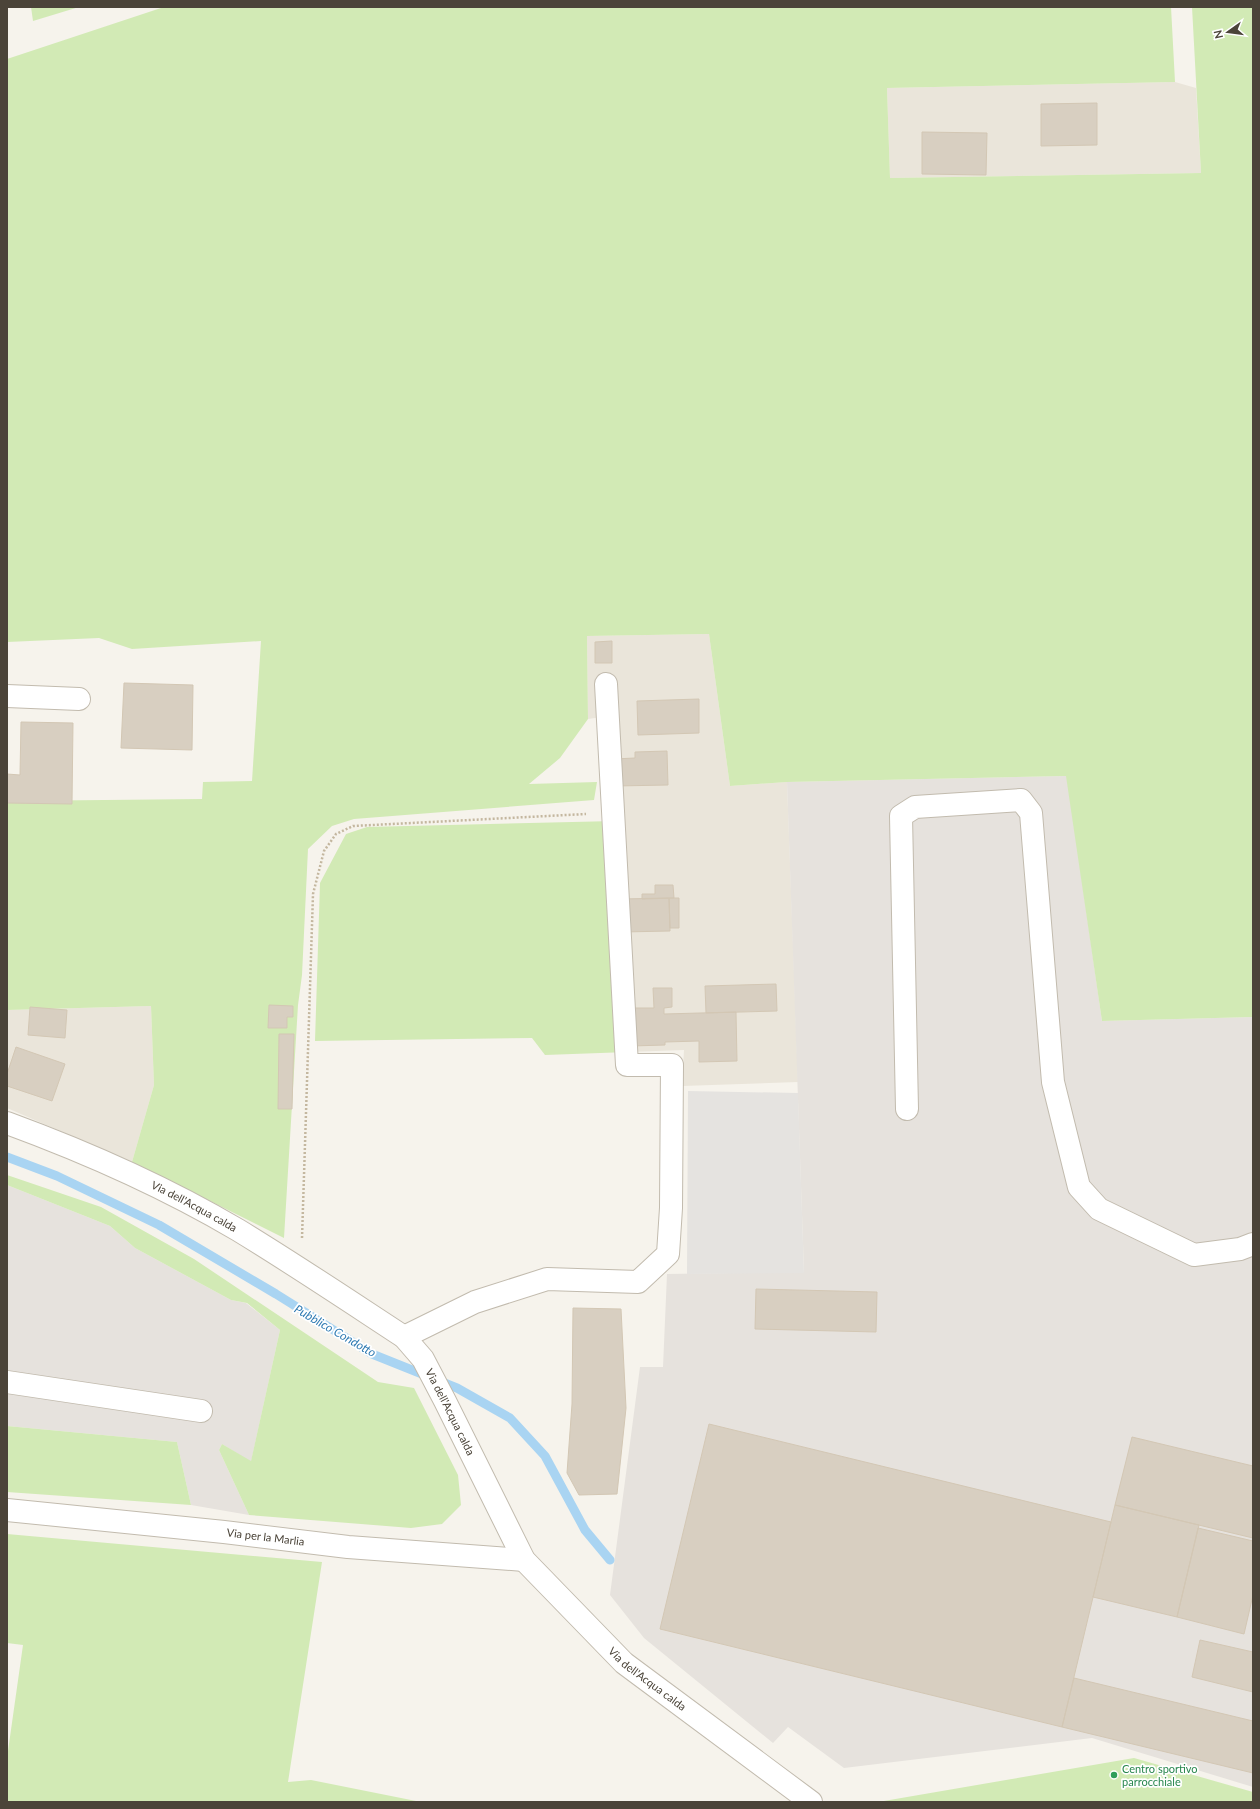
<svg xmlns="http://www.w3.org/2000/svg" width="1260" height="1809" font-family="Lato,sans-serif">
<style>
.residential{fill:#eae5da}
.industrial{fill:#e6e2dd}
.green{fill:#d2eab5}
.parking{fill:#e5e3e0}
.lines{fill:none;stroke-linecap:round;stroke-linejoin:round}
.stream{stroke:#a9d4f2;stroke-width:9}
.building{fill:#d8cfc1;stroke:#d3c7b4}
.minor-casing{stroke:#c2bbae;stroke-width:24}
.path{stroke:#c4b79f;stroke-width:2.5;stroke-dasharray:2 2;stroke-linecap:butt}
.minor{stroke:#fff;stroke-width:22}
.leisure-dot{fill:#2e9e5b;stroke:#fff;stroke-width:1.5}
.labels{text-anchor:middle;stroke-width:3.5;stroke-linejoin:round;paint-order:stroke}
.street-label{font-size:11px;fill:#4b4439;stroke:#fff}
.leisure-label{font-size:11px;fill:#27864d;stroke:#fff;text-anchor:start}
.water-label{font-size:12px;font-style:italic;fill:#2e7ab2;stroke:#fff}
</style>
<rect width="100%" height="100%" fill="#f6f3ec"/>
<!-- residential -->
<path class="residential" d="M 1175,82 L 1196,88 L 1201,173 L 890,178 L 887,88 Z
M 709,634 L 730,786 L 787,782 L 798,1082 L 682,1086 L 684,1050 L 628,1052 L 609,716 L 588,719 L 587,636 Z
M 151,1006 L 154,1085 L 132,1162 L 7,1108 L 7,1010 Z"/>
<!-- industrial -->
<path class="industrial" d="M 1067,776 L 1102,1021 L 1253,1017 L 1253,1787 L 1092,1738 L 844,1768 L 788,1727 L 773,1743 L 644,1638 L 610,1595 L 640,1367 L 663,1367 L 667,1274 L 804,1272 L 787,782 Z
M 7,1185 L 110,1226 L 135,1248 L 231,1300 L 246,1303 L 280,1330 L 251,1462 L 222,1444 L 219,1450 L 249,1515 L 191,1505 L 177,1442 L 7,1426 Z"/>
<!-- green -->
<path class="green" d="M 31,7 L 79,7 L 33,21 Z
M 164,7 L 1171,7 L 1175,82 L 887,88 L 890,178 L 1201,173 L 1192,7 L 1253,7 L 1253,1017 L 1102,1021 L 1066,776 L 787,782 L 730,786 L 709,634 L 587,636 L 588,719 L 560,758 L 529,784 L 597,782 L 594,800 L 354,819 L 332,826 L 308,849 L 302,975 L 298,1005 L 284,1238 L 132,1162 L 154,1085 L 151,1006 L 7,1010 L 7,801 L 202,799 L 203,782 L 252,781 L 261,641 L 132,649 L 99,638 L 7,642 L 7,59 Z
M 615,821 L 628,1052 L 545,1055 L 532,1038 L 315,1041 L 320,883 L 346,834 L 367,827 Z
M 7,1175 L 101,1207 L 194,1259 L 378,1382 L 414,1388 L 458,1475 L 461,1505 L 442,1524 L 411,1528 L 249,1515 L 219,1450 L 222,1444 L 251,1461 L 280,1330 L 247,1303 L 231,1300 L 135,1248 L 110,1226 L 7,1185 Z
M 7,1426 L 177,1442 L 191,1505 L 7,1492 Z
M 7,1534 L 322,1562 L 288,1782 L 311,1780 L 421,1802 L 7,1802 L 7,1758 L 23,1645 L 7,1643 Z
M 1134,1758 L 1253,1792 L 1253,1802 L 878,1802 Z"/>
<!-- parking -->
<path class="parking" d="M 688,1091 L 798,1093 L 804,1273 L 687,1274 Z"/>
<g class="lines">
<!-- stream -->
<path class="stream" d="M 7,1157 L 57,1176 L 159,1225 L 276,1294 L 372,1354 L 457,1388 L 510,1418 L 545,1456 L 585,1530 L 610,1560"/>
</g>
<!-- building -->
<path class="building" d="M 1097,103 L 1097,145 L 1041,146 L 1041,104 Z
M 922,132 L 987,133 L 986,175 L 922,174 Z
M 612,641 L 612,663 L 595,663 L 595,642 Z
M 124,683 L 193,685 L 192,750 L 121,748 Z
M 699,699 L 699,733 L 638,735 L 637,701 Z
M 21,722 L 73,723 L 72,804 L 7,803 L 7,774 L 20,775 Z
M 667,751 L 668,785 L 615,786 L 614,759 L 635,758 L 635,752 Z
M 655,885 L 673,885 L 674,898 L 642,899 L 642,894 L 655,894 Z
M 669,898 L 679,898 L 679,928 L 670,928 Z
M 669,898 L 670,931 L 622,932 L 621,899 Z
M 776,984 L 777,1011 L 706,1013 L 705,986 Z
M 653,988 L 672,988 L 672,1007 L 664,1008 L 664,1014 L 736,1012 L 737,1061 L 699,1062 L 699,1041 L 665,1042 L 665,1045 L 631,1046 L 629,1008 L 654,1008 Z
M 269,1005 L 293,1006 L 293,1017 L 287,1017 L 287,1028 L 268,1028 Z
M 30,1007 L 67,1010 L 65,1038 L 28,1035 Z
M 279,1034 L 294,1034 L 292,1109 L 278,1109 Z
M 16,1047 L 65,1064 L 52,1101 L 7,1086 L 7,1074 Z
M 756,1289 L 877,1292 L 876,1332 L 755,1329 Z
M 573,1308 L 621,1309 L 626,1408 L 617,1494 L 579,1495 L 567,1473 L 572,1404 Z
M 709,1424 L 1111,1522 L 1062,1727 L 660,1629 Z
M 1132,1437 L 1253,1466 L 1253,1538 L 1115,1505 Z
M 1115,1505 L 1199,1525 L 1177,1617 L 1093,1597 Z
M 1198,1528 L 1253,1541 L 1253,1595 L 1244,1634 L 1177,1617 Z
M 1200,1640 L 1253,1652 L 1253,1692 L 1192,1677 Z
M 1074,1678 L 1253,1721 L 1253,1773 L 1062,1727 Z"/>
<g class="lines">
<!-- minor casing -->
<g class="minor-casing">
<g id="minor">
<path d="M 7,696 L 79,699"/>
<path d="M 907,1109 L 901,816 L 915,807 L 1021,800 L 1031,813 L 1053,1082 L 1079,1187 L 1099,1209 L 1194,1255 L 1240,1249 L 1253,1244"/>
<path id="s1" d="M 7,1123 C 86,1152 165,1187 238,1230 C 294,1264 349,1301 404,1337 L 423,1359 L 445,1401 L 524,1560 L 624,1663 L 811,1802"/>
<path d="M 404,1337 L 475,1302 L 547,1279 L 638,1282 L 668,1254 L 671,1208 L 672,1065 L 627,1065 L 606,684"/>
<path d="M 7,1382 L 201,1411"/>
<path id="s2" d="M 7,1510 L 224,1532 L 348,1547 L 524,1560"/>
</g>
</g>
<!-- path -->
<path class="path" d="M 302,1238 L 313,894 L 324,851 L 336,834 L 353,826 L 586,814"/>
<!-- minor -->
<use href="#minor" class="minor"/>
</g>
<!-- markers -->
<circle class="leisure-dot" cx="1114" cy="1775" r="4"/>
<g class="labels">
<!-- street labels -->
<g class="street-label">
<text dy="4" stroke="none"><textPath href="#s1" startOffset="205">Via dell'Acqua calda</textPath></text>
<text dy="4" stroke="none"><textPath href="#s1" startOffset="541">Via dell'Acqua calda</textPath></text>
<text dy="4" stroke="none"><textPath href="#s2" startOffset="260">Via per la Marlia</textPath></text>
<text dy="4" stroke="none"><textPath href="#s1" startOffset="878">Via dell'Acqua calda</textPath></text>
</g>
<!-- leisure labels -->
<g class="leisure-label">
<text x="1122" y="1773">Centro sportivo<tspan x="1122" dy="13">parrocchiale</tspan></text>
</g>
<!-- water labels -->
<g class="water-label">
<text transform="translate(335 1331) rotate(30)" y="4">Pubblico Condotto</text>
</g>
</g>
<!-- border -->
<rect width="1260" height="1809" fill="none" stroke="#4b4439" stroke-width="16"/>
<!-- north arrow -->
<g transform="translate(1228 32) rotate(256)" stroke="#ffffff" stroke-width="3" paint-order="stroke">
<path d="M0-3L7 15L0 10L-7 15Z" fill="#4b4439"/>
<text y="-6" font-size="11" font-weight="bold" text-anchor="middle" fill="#4b4439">N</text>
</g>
</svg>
